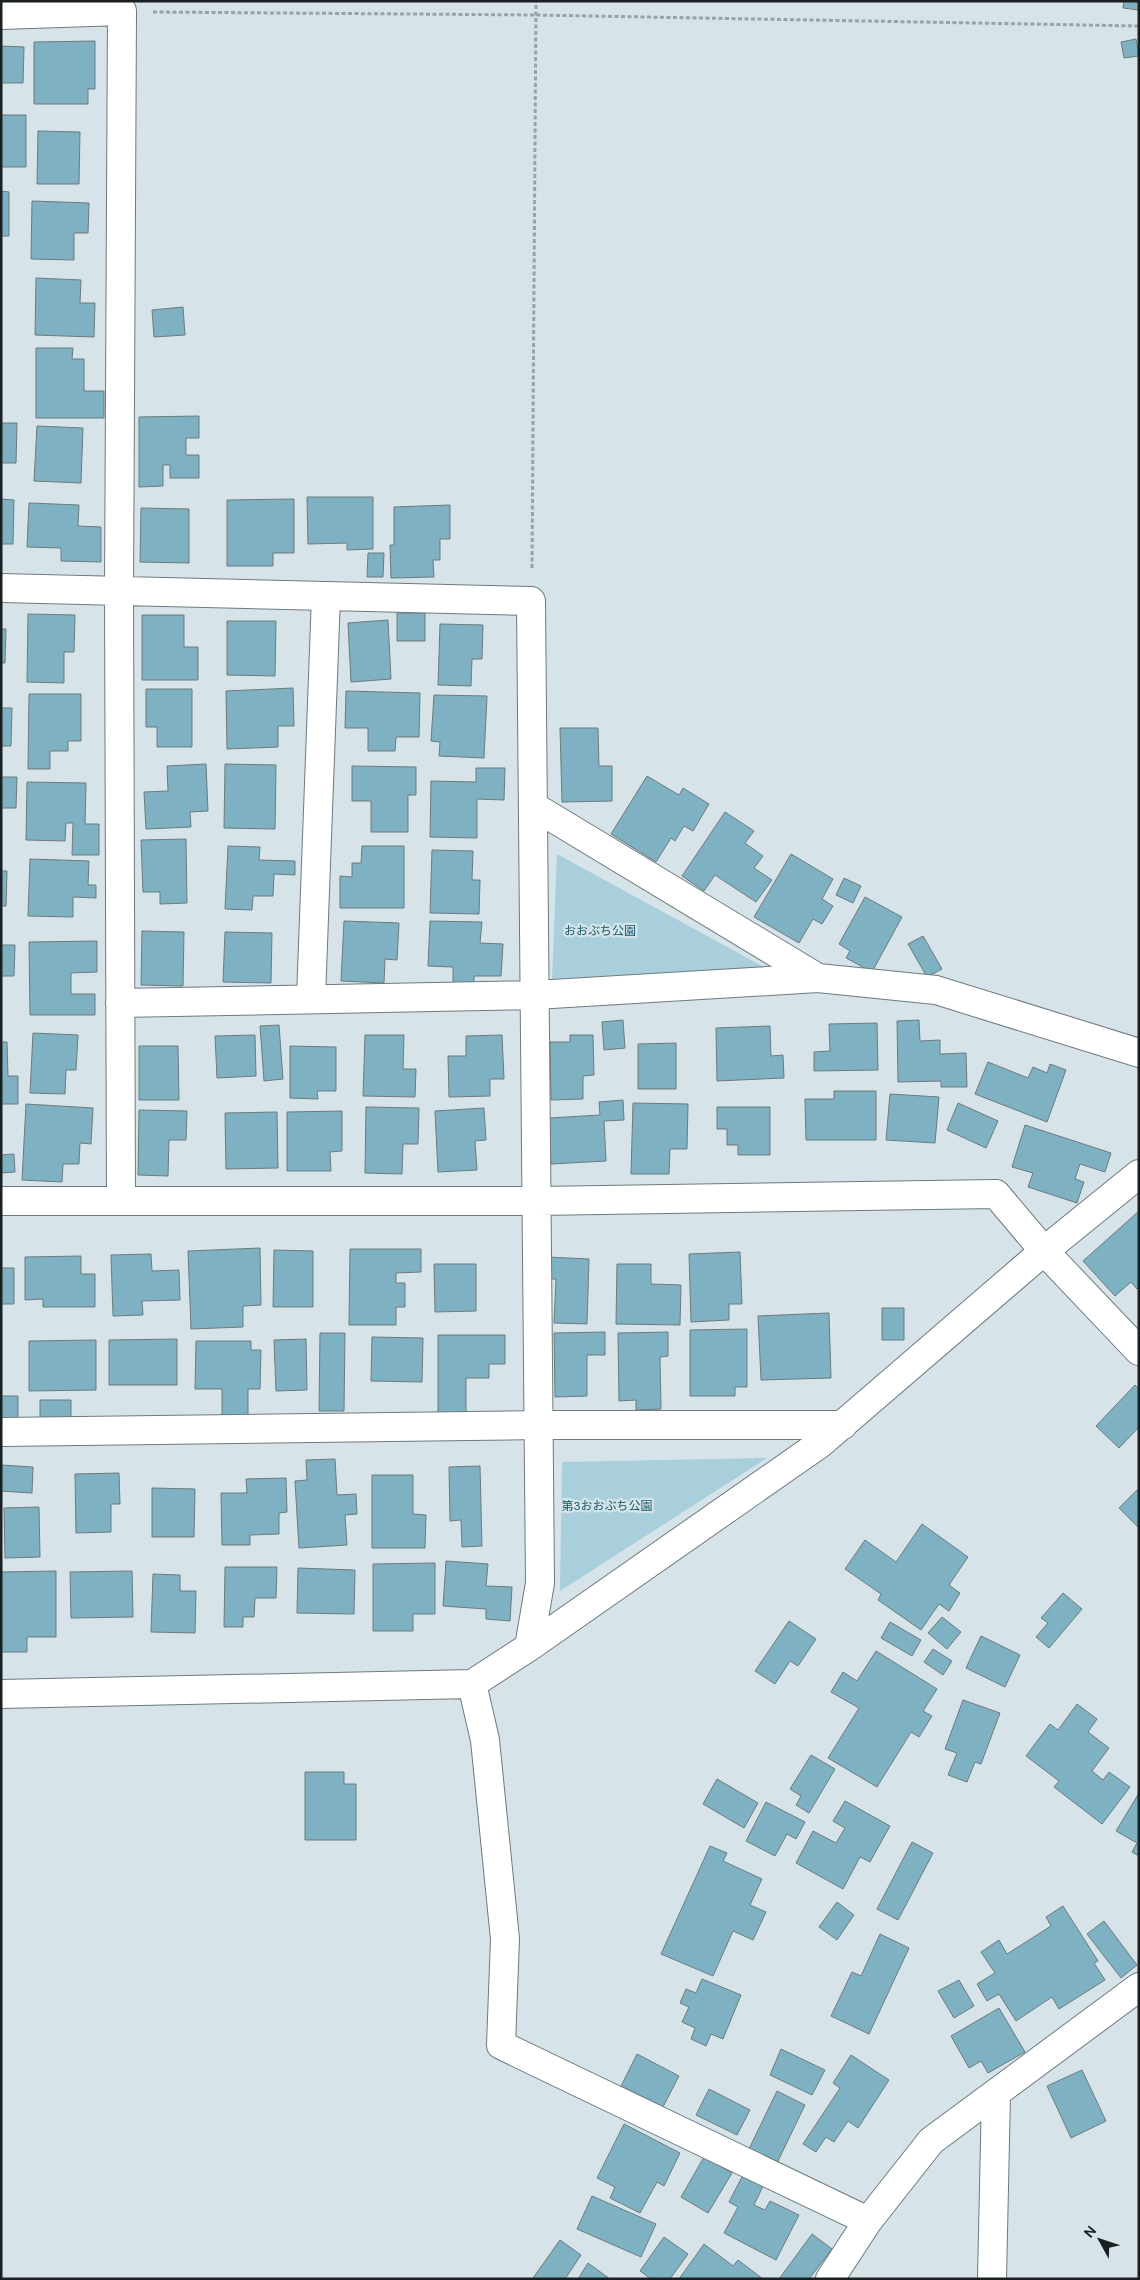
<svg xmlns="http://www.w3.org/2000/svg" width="1140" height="2280" font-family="'DM Sans','Noto Sans JP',sans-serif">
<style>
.green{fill:#a8cfdb}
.building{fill:#7eb2c2;stroke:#6d7a7e}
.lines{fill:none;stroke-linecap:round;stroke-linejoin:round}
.minor-casing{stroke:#6e7a7f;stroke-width:30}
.path{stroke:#98a3a7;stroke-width:3;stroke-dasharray:4 2.5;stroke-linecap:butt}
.minor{stroke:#fff;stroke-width:28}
.labels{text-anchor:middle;stroke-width:4.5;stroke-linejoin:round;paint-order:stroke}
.park-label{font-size:12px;fill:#13596b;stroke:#d6e4e9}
</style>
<rect width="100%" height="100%" fill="#d6e4e9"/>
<!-- green -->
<path class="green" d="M 557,854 L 766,968 L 552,979 Z
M 767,1458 L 560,1591 L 562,1462 Z"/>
<!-- building -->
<path class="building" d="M 1124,1 L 1139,1 L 1139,10 L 1123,8 Z
M 1136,39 L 1139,56 L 1124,58 L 1121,42 Z
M 95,41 L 95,89 L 88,89 L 88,104 L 34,104 L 34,42 Z
M 1,46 L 24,47 L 23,83 L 1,83 Z
M 1,115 L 26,115 L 26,167 L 1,167 Z
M 38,131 L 80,132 L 79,184 L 37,184 Z
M 1,191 L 9,192 L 9,236 L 1,236 Z
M 32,201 L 89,203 L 88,233 L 74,233 L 74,260 L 31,259 Z
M 36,278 L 81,280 L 80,303 L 95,303 L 94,337 L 35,335 Z
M 183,307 L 185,335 L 154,337 L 152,310 Z
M 36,348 L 73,348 L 72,359 L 84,359 L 84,391 L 104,391 L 104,418 L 36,418 Z
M 199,416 L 199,438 L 186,438 L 186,455 L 199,455 L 199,478 L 170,478 L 170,465 L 163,465 L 163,486 L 139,487 L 139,417 Z
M 1,423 L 17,423 L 16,463 L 1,463 Z
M 37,426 L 83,428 L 81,483 L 34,481 Z
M 307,497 L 373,497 L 373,549 L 347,550 L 347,543 L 308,544 Z
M 1,499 L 14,500 L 13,544 L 1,544 Z
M 294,499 L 294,553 L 273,553 L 273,566 L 227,566 L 227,500 Z
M 29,503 L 79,505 L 78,526 L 101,527 L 101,562 L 61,561 L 61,548 L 27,547 Z
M 450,505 L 450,539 L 440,539 L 440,560 L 433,560 L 434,577 L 391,578 L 390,545 L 394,545 L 394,507 Z
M 141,508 L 189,509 L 189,563 L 140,562 Z
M 368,553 L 384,553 L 383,577 L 367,577 Z
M 397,613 L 425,613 L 425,641 L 397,641 Z
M 28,614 L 75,615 L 74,652 L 64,652 L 64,683 L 27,682 Z
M 142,615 L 184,615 L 184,647 L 198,647 L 198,680 L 142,680 Z
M 388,620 L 391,679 L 351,682 L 348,623 Z
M 227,621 L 276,621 L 275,676 L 227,675 Z
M 440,624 L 483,625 L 482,659 L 472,659 L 471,686 L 438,685 Z
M 1,629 L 6,629 L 5,663 L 1,663 Z
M 293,688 L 294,726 L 278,726 L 278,747 L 227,749 L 226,691 Z
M 146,689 L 192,689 L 192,747 L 157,747 L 157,727 L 146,727 Z
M 346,691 L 420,693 L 419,737 L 396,737 L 395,751 L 368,751 L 368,728 L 345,728 Z
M 29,694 L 81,694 L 81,741 L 68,741 L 68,751 L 50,751 L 50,769 L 28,769 Z
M 434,695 L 487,696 L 484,758 L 439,756 L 440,742 L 431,741 Z
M 1,708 L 12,708 L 11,746 L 1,746 Z
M 560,728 L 598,728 L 599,766 L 612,766 L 612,801 L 562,802 Z
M 206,764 L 208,811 L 190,812 L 191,827 L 146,829 L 144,792 L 168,791 L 167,766 Z
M 225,764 L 276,765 L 275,829 L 224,828 Z
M 352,766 L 416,767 L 416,795 L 408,795 L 408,832 L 371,832 L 371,801 L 352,801 Z
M 476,768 L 505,768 L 504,800 L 477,799 L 477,838 L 430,837 L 431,781 L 476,782 Z
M 647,776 L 679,795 L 683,788 L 709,804 L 693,831 L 684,826 L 675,841 L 671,838 L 656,862 L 611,834 Z
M 1,777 L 17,777 L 16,808 L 1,808 Z
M 27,782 L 86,783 L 85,824 L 99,824 L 99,855 L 72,855 L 73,823 L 66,823 L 65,841 L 26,840 Z
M 725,812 L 754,831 L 745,843 L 763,856 L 754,868 L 772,880 L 756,902 L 715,875 L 704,891 L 682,876 Z
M 186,839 L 187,903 L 160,904 L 160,892 L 143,892 L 141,840 Z
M 228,846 L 260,847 L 259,860 L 295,861 L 295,875 L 274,874 L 273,896 L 253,896 L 252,910 L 225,909 Z
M 362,846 L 404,846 L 404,908 L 340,908 L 340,876 L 352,877 L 352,863 L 361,863 Z
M 432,850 L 473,851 L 472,880 L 480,880 L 479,914 L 430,913 Z
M 791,854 L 833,879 L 822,899 L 833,906 L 822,924 L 813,919 L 799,943 L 754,917 Z
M 30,859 L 89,861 L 88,885 L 96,885 L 96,898 L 73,897 L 73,917 L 28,916 Z
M 1,871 L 7,871 L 6,906 L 1,906 Z
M 844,878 L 861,886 L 853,903 L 836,895 Z
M 865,897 L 902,917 L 872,972 L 846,958 L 850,951 L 839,944 Z
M 344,921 L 399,923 L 397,960 L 385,959 L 384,983 L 341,981 Z
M 430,921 L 482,922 L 480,943 L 503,944 L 501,976 L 474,976 L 474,987 L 453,986 L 453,967 L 428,966 Z
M 142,931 L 184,932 L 183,986 L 141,985 Z
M 225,932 L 272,933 L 271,983 L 223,982 Z
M 923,936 L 942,969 L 927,977 L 908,944 Z
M 97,941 L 97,972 L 71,973 L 71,994 L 95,994 L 95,1015 L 30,1015 L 29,942 Z
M 1,945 L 15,945 L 14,976 L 1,976 Z
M 623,1020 L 625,1048 L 604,1050 L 602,1022 Z
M 919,1020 L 920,1041 L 940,1040 L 940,1054 L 966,1053 L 967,1087 L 941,1087 L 941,1081 L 898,1082 L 897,1021 Z
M 877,1023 L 878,1070 L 814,1071 L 814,1052 L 830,1051 L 829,1024 Z
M 279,1025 L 283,1079 L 264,1081 L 260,1026 Z
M 770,1026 L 771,1056 L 783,1055 L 784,1078 L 717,1081 L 716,1028 Z
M 33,1033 L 78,1035 L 76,1070 L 66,1070 L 65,1094 L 30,1093 Z
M 255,1035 L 256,1076 L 217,1078 L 215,1036 Z
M 365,1035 L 404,1035 L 403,1069 L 416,1069 L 415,1097 L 363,1096 Z
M 502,1035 L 504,1079 L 490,1079 L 490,1096 L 449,1097 L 448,1056 L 466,1056 L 466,1036 Z
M 570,1035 L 593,1035 L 594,1075 L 583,1076 L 583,1099 L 551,1100 L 550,1042 L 570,1042 Z
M 1,1042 L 7,1042 L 8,1076 L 18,1076 L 18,1104 L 1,1104 Z
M 676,1043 L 676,1089 L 638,1089 L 638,1044 Z
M 139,1046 L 178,1046 L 179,1100 L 139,1100 Z
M 290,1046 L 336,1047 L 336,1091 L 317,1091 L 318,1099 L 290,1098 Z
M 988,1062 L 1028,1078 L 1033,1067 L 1047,1073 L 1050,1064 L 1066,1070 L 1047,1122 L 975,1094 Z
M 834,1091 L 876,1091 L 876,1140 L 806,1140 L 805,1099 L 834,1099 Z
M 890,1094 L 939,1097 L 935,1143 L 886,1140 Z
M 623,1100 L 624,1120 L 604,1121 L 606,1161 L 551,1164 L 549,1118 L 600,1115 L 599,1102 Z
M 633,1103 L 688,1104 L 687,1149 L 670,1149 L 669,1174 L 631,1174 Z
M 958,1103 L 998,1121 L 986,1148 L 947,1130 Z
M 26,1104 L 93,1108 L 91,1144 L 80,1143 L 79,1164 L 63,1164 L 62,1182 L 22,1180 Z
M 366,1107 L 419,1108 L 418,1144 L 403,1144 L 402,1174 L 365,1173 Z
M 717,1107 L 770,1107 L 770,1155 L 738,1155 L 738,1145 L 727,1145 L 727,1129 L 717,1129 Z
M 484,1108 L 486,1140 L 475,1141 L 477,1170 L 438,1172 L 435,1111 Z
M 139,1110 L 187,1111 L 186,1140 L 169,1140 L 168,1176 L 138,1175 Z
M 342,1111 L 342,1151 L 330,1152 L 331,1171 L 287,1171 L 287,1112 Z
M 277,1112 L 278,1168 L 226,1169 L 225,1113 Z
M 1025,1125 L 1111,1153 L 1105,1172 L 1080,1164 L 1075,1179 L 1084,1182 L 1077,1203 L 1028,1187 L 1033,1173 L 1012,1167 Z
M 14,1154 L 15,1172 L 1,1173 L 1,1155 Z
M 1139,1211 L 1139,1287 L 1137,1289 L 1131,1282 L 1115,1296 L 1083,1261 Z
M 260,1248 L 261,1305 L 243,1306 L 243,1327 L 191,1329 L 188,1251 Z
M 350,1249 L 421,1249 L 421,1272 L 396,1273 L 396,1283 L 405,1283 L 405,1307 L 396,1307 L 396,1325 L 349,1325 Z
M 274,1250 L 313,1251 L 313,1307 L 273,1307 Z
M 740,1252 L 742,1304 L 729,1304 L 729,1320 L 691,1322 L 689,1254 Z
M 151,1254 L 152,1271 L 179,1270 L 180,1300 L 142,1301 L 143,1315 L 113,1316 L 111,1255 Z
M 81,1256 L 81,1274 L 95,1274 L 95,1307 L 43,1307 L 43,1299 L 25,1300 L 25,1257 Z
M 547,1257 L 589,1259 L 587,1324 L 554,1323 L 556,1279 L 546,1279 Z
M 434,1264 L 476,1264 L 476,1311 L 435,1312 Z
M 617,1264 L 651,1264 L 651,1284 L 681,1285 L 680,1325 L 616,1324 Z
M 1,1268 L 14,1268 L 14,1304 L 1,1304 Z
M 882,1308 L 904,1308 L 904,1340 L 882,1340 Z
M 829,1313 L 831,1378 L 761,1380 L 758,1316 Z
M 747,1329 L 747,1387 L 735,1387 L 735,1396 L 690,1396 L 690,1330 Z
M 605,1332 L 605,1355 L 587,1355 L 587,1396 L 555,1397 L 554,1333 Z
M 668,1332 L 668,1356 L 660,1357 L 661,1409 L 636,1410 L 636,1400 L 619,1401 L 618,1333 Z
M 320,1333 L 345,1333 L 344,1411 L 319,1411 Z
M 438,1335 L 505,1335 L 505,1364 L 489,1364 L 489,1378 L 466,1378 L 466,1415 L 438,1415 Z
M 372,1337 L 423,1338 L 422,1382 L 371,1381 Z
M 177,1339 L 177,1385 L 109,1385 L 109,1340 Z
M 306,1339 L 307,1390 L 276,1391 L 274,1340 Z
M 96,1340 L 96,1390 L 29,1391 L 29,1341 Z
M 196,1341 L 251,1341 L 251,1350 L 261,1350 L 260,1389 L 248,1389 L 248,1417 L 222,1417 L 222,1389 L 195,1389 Z
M 1135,1385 L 1139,1389 L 1139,1427 L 1119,1448 L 1096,1426 Z
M 1,1396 L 18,1396 L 18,1424 L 1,1425 Z
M 40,1400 L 71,1400 L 71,1423 L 40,1424 Z
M 335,1459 L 337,1495 L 356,1494 L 357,1514 L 345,1515 L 347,1545 L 299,1548 L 295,1481 L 307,1480 L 306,1460 Z
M 1,1465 L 33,1467 L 32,1493 L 1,1491 Z
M 480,1466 L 482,1546 L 462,1547 L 461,1520 L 450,1521 L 449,1467 Z
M 119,1473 L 120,1504 L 111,1504 L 111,1532 L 76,1533 L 75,1474 Z
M 372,1475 L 413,1475 L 413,1514 L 426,1515 L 425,1548 L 372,1548 Z
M 286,1478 L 287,1512 L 279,1513 L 279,1534 L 250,1535 L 250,1545 L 222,1545 L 221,1493 L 247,1493 L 246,1479 Z
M 152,1488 L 195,1489 L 194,1537 L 152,1537 Z
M 1137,1490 L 1139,1492 L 1139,1528 L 1119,1508 Z
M 39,1507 L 40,1557 L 5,1558 L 4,1508 Z
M 922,1524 L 968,1557 L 949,1585 L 960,1593 L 949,1611 L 939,1604 L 921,1630 L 878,1600 L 881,1594 L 845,1569 L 865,1540 L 896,1562 Z
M 446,1561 L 488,1564 L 486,1586 L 512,1587 L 510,1621 L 486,1619 L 486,1609 L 443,1606 Z
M 435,1563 L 435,1614 L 413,1614 L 413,1631 L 373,1631 L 373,1564 Z
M 225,1567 L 277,1567 L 276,1598 L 255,1598 L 254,1617 L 243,1617 L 243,1627 L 224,1627 Z
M 298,1568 L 355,1570 L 354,1614 L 297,1613 Z
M 56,1571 L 56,1637 L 27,1637 L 27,1652 L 1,1652 L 1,1572 Z
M 132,1571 L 133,1617 L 71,1618 L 70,1572 Z
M 153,1574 L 180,1575 L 180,1591 L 196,1591 L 195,1633 L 151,1632 Z
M 1063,1593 L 1082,1609 L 1049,1648 L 1036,1637 L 1048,1623 L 1041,1618 Z
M 942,1617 L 961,1632 L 947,1649 L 928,1633 Z
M 789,1621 L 816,1639 L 798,1666 L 790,1661 L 775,1684 L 755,1671 Z
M 890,1622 L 921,1640 L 912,1656 L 881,1638 Z
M 981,1636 L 1020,1655 L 1005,1687 L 966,1668 Z
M 933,1649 L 952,1661 L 943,1675 L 924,1662 Z
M 876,1651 L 937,1689 L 923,1711 L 932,1716 L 919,1737 L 911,1732 L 877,1787 L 828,1758 L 859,1708 L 831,1692 L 843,1672 L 857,1681 Z
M 963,1700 L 1000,1713 L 981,1764 L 975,1762 L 967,1782 L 948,1775 L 957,1753 L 945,1749 Z
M 1077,1704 L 1097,1719 L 1088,1732 L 1109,1748 L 1092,1771 L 1103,1780 L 1109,1772 L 1130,1787 L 1102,1824 L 1054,1787 L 1059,1781 L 1026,1756 L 1050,1724 L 1058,1730 Z
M 811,1755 L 835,1769 L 809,1813 L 796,1805 L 801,1796 L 790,1789 Z
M 305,1772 L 344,1772 L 344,1784 L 356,1784 L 356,1840 L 305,1840 Z
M 717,1779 L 758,1803 L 744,1828 L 703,1804 Z
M 1139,1793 L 1139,1856 L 1132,1852 L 1137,1843 L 1116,1831 Z
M 845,1801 L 890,1826 L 870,1862 L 860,1857 L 843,1889 L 796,1863 L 813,1831 L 836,1843 L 845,1828 L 833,1821 Z
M 766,1802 L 805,1822 L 796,1839 L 787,1834 L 775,1856 L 746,1841 Z
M 912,1842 L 933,1853 L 898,1920 L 877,1909 Z
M 710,1846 L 727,1853 L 723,1861 L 762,1879 L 750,1905 L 766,1912 L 753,1940 L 733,1931 L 713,1976 L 661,1954 Z
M 837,1902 L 854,1915 L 837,1940 L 819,1927 Z
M 1063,1906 L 1098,1961 L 1094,1963 L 1105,1980 L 1059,2009 L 1052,1997 L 1016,2021 L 999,1994 L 987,2001 L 977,1984 L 995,1973 L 981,1952 L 999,1940 L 1007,1954 L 1051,1926 L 1046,1917 Z
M 1104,1921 L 1137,1965 L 1121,1978 L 1087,1934 Z
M 880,1934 L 909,1948 L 869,2034 L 831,2016 L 852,1972 L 861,1976 Z
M 702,1979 L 741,1995 L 723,2039 L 711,2034 L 706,2046 L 691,2039 L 695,2028 L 682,2022 L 689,2007 L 680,2003 L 686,1989 L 696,1993 Z
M 959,1980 L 974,2006 L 954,2018 L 938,1991 Z
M 999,2008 L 1025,2052 L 988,2073 L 981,2061 L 969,2068 L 951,2036 Z
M 781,2049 L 825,2070 L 812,2095 L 770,2075 Z
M 637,2054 L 679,2076 L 663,2107 L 621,2086 Z
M 851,2055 L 889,2080 L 858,2128 L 848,2121 L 834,2142 L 826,2137 L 816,2152 L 803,2144 L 840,2088 L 833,2083 Z
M 1082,2070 L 1106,2121 L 1071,2138 L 1047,2086 Z
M 709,2089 L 750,2110 L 737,2135 L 696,2115 Z
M 777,2091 L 805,2105 L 777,2163 L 749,2149 Z
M 624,2124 L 680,2153 L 664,2186 L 657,2182 L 640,2213 L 610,2198 L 615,2187 L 597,2178 Z
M 704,2157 L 732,2173 L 708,2213 L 681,2197 Z
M 745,2171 L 765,2182 L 754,2205 L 765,2210 L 770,2201 L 799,2215 L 776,2260 L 724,2233 L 738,2207 L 729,2202 Z
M 592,2196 L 656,2224 L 641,2257 L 577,2229 Z
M 812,2234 L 832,2249 L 809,2279 L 779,2279 Z
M 664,2237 L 688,2254 L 670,2279 L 651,2279 L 640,2271 Z
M 560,2240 L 581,2255 L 565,2279 L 535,2279 L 533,2278 Z
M 704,2244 L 733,2266 L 738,2260 L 763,2279 L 679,2279 Z
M 588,2263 L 610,2279 L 578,2279 Z"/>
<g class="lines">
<!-- minor casing -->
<g class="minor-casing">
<path id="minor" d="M 1,15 L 122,11 L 119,591 L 121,1201
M 1,588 L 531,601 L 540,1583 L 529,1647
M 533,806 L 818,978
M 311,998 L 326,596
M 120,1003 L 535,995 L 818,978 L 936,990 L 1139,1053
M 1,1201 L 537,1201 L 996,1194 L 1044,1251 L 1139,1351
M 1,1432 L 539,1425 L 843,1425
M 472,1684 L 485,1740 L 505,1939 L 501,2045 L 868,2221
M 1,1694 L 472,1684 L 529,1647 L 821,1443 L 1044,1251 L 1139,1174
M 830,2279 L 868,2221 L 931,2141 L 1139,1987
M 992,2279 L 996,2094"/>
</g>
<!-- path -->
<path class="path" d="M 153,12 L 536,15 L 1139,26
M 532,568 L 536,1"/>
<!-- minor -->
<use href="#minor" class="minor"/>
</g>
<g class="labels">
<!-- park labels -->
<g class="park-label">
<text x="600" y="935">おおぶち公園</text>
<text x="607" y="1510">第3おおぶち公園</text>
</g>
</g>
<!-- border -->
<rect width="1140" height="2280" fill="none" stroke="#1a2021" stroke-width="5"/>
<!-- north arrow -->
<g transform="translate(1100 2240) rotate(310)" stroke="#d6e4e9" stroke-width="4" paint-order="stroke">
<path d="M0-4L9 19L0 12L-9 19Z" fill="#1a2021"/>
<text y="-8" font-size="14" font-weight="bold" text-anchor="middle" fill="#1a2021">N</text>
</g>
</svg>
